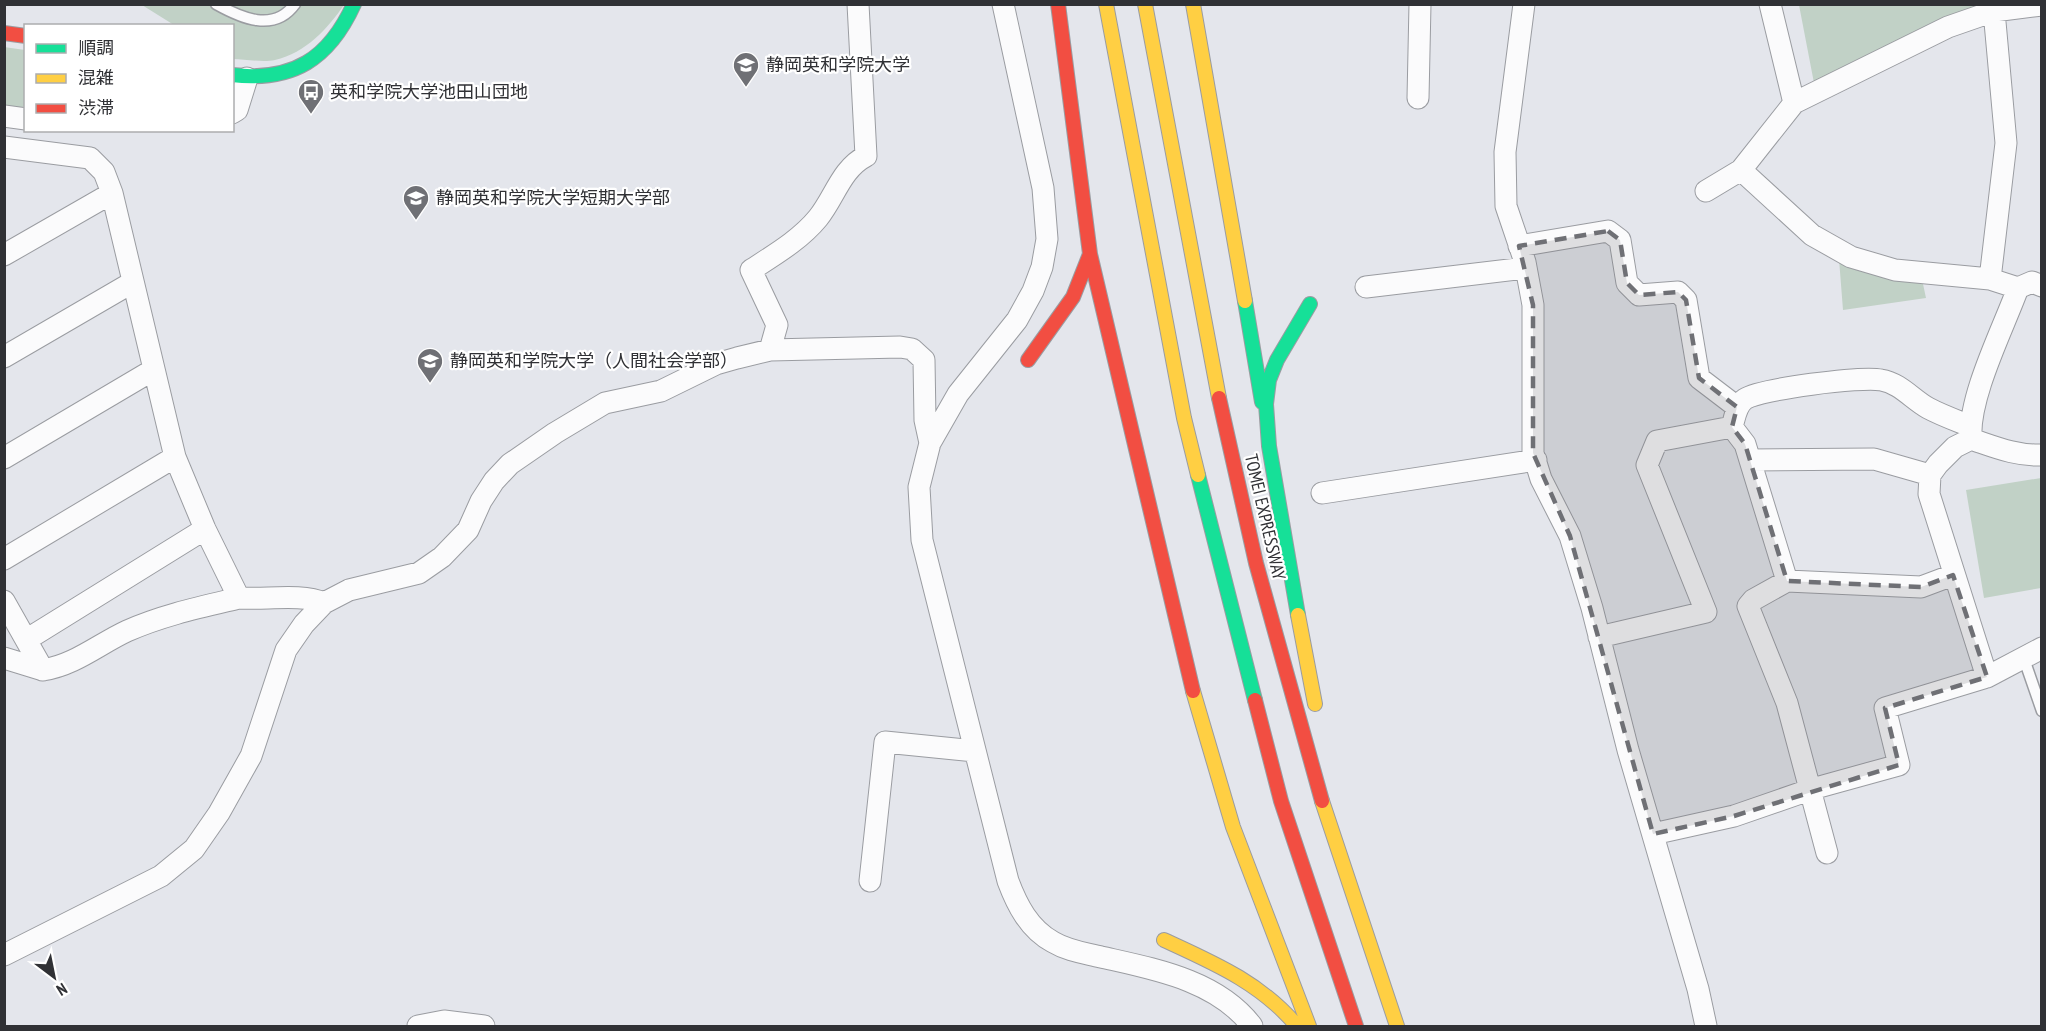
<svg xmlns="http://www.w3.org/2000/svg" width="2046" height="1031" font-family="'PT Sans Narrow','Noto Sans JP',sans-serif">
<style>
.green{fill:#c1d1c6}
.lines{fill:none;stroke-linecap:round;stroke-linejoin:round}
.lane-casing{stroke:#9a9ca1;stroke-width:13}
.street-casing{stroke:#9a9ca1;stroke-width:23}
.fast-casing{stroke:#9a9ca1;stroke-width:16}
.slow-casing{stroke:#9a9ca1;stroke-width:16}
.jam-casing{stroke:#9a9ca1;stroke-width:16}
.lane{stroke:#fbfbfc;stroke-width:10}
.street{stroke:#fbfbfc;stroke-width:21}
.fast{stroke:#16e098;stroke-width:14}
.slow{stroke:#ffcf43;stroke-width:14}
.jam{stroke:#f24e42;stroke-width:14}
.marked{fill:#6f7075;fill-opacity:0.2;stroke:#6f7075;stroke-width:4.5;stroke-dasharray:12 8;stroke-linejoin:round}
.labels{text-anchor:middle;stroke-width:4.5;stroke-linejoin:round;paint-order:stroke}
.poi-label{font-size:18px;fill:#303135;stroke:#fff;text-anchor:start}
.street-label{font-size:18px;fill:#303135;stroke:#fff}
</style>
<rect width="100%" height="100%" fill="#e4e6ec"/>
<!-- green -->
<path class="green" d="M 142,5 L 344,5 C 328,28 306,53 275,60 C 263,63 245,59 233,59 L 232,26 L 174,25 Z
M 1799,5 L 1979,5 L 1814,83 Z
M 4,47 L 25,50 L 25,111 L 5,109 Z
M 1839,259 L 1877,274 L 1923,284 L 1926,298 L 1843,310 Z
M 2041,478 L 2041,588 L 1984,598 L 1966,490 Z"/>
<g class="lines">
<!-- lane casing -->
<g class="lane-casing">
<path id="lane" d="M 216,4 C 241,18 274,33 295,4
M 2024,659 L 2042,711"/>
</g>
<!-- street casing -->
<g class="street-casing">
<path id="street" d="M 1003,4 L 1043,188 L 1047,239 L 1042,267 L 1033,291 L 1017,320 L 958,394 L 930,443 L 919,487 L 922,540 L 1008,881 C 1017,905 1029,929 1053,942 C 1068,951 1085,953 1101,957 C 1154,969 1217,980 1252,1026
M 1524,4 L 1505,152 L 1506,206 L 1525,262 L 1533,305 L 1533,453 L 1541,479 L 1570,536 L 1592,608 L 1628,750 L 1698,989 L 1706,1026
M 1770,4 L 1794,103
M 1418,98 L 1420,4
M 232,113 L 237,110 L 247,78
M 4,116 L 26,119
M 4,147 L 90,158 L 104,172 L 112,193 L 175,457 L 205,529 L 239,598 C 201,607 163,615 127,631 C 99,644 75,665 43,670 L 4,601
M 1741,170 L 1812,235 L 1851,257 L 1895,270 L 1990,279 L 2018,288
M 1706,191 L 1741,170 L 1794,103 L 1948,27 L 1994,11 L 2042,5
M 1519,246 L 1608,231 L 1620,240 L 1627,283 L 1639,295 L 1678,292 L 1686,300 L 1699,378 L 1737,407
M 4,255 L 112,193
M 1990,279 L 2006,143 L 1994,11
M 1366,287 L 1526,268
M 770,350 L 777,325 L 751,270 C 774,255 800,240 818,218 C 835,197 841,169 866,156 L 858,4
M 4,357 L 133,282
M 1971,439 C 1968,397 2003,329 2018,288 L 2032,282 L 2042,286
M 4,458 L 153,370
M 1750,460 L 1874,459 L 1930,475
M 1322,493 L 1536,460
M 4,559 L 175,457
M 1787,581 L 1745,444 L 1732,427 C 1735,417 1736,405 1745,399 C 1760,389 1862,376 1881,380 C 1900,383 1912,399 1928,408 C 1941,415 1955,420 1970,426
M 239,598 C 265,600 301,593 324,603
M 1599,637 L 1706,612 L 1647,465 L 1657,441 L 1732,427
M 26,640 L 205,529
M 4,658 L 43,670
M 1987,677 L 2042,648
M 1653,834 L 1734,816 L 1812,789 L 1899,765 L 1885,708 L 1987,677 L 1929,494 L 1930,475 L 1938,464 L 1955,447 L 1971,439 C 1995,447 2016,456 2042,455
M 1827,853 L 1787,703 L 1748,606 L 1753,600 L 1787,581 L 1921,587 L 1953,575
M 870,881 L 885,742 L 975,751
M 4,955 L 161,876 L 194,849 L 219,813 L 251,756 L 286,650 L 304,624 L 324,603 L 349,590 L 419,573 L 442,557 L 468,530 L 481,501 L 494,481 L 510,464 L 555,433 L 605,403 L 661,391 L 716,364 L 737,358 L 770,350 L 900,347 L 912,349 L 924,360 L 925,420 L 930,443
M 418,1026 L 444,1021 L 484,1026"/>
</g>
<!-- fast casing -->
<g class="fast-casing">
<path id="fast" d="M 232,75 C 293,82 329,59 354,4
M 1245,301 L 1262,402
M 1198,475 L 1255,700
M 1298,615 L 1269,446 L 1266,404 L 1269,380 L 1277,360 L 1310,304"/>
</g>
<!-- slow casing -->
<g class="slow-casing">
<path id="slow" d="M 1106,4 L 1184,418 L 1198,475
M 1145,4 L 1219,398
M 1193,4 L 1245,301
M 1298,615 L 1315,704
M 1193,691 L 1233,827 L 1309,1026
M 1322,801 L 1397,1026
M 1164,940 C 1214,963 1261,983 1297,1026"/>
</g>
<!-- jam casing -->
<g class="jam-casing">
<path id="jam" d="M 4,33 L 26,36
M 1090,254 L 1193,691
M 1028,360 L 1073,297 L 1090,254 L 1058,4
M 1219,398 L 1256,563 L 1322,801
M 1255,700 L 1281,801 L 1356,1026"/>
</g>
<!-- lane -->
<use href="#lane" class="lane"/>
<!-- street -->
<use href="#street" class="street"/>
<!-- fast -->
<use href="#fast" class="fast"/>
<!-- slow -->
<use href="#slow" class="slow"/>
<!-- jam -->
<use href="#jam" class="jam"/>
</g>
<!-- marked area -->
<path class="marked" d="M 1608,231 L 1620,240 L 1627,283 L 1639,295 L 1678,292 L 1686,300 L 1699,378 L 1737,407 L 1732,427 L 1745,444 L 1787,581 L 1921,587 L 1953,575 L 1987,677 L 1885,708 L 1899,765 L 1734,816 L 1653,834 L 1570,536 L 1533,453 L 1533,305 L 1519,246 Z"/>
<!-- icons -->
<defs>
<g id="school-pin" transform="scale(1.35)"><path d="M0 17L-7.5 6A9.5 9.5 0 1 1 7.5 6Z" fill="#6f7075" stroke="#fff"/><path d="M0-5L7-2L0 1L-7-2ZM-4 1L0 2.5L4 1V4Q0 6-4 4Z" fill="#fff"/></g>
<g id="bus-pin" transform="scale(1.35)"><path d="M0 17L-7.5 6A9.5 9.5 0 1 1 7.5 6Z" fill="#6f7075" stroke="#fff"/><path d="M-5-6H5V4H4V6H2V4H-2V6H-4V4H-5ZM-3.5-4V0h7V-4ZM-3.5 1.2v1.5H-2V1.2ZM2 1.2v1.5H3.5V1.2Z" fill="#fff"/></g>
<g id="university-pin" transform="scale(1.35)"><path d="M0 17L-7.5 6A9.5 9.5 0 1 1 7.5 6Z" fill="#6f7075" stroke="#fff"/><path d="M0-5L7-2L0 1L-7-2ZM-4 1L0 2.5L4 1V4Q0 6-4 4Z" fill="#fff"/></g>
</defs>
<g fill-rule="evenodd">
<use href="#school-pin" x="746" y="65"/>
<use href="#bus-pin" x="311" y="92"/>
<use href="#university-pin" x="416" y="198"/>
<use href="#university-pin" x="430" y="361"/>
</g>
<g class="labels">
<!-- poi labels -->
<g class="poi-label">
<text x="766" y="71">静岡英和学院大学</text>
<text x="330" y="98">英和学院大学池田山団地</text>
<text x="436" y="204">静岡英和学院大学短期大学部</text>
<text x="450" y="367">静岡英和学院大学（人間社会学部）</text>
</g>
<!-- street labels -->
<g class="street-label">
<text transform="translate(1265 517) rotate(77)" y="6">TOMEI EXPRESSWAY</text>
</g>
</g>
<!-- border -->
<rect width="2046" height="1031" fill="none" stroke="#303135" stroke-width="12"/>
<!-- legend -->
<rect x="24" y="24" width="210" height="108" fill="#ffffff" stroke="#acadae" stroke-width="1.5"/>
<rect x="36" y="44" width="30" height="9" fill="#16e098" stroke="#acadae" stroke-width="1.5"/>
<text x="78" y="54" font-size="18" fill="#303135">順調</text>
<rect x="36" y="74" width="30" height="9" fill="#ffcf43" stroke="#acadae" stroke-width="1.5"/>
<text x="78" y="84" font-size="18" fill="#303135">混雑</text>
<rect x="36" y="104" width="30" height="9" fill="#f24e42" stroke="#acadae" stroke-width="1.5"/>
<text x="78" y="114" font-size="18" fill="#303135">渋滞</text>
<!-- north arrow -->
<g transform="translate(54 977) rotate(148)" stroke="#ffffff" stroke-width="4.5" paint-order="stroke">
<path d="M0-4.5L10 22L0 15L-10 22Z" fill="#303135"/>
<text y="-9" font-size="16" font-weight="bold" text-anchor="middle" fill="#303135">N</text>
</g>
</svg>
